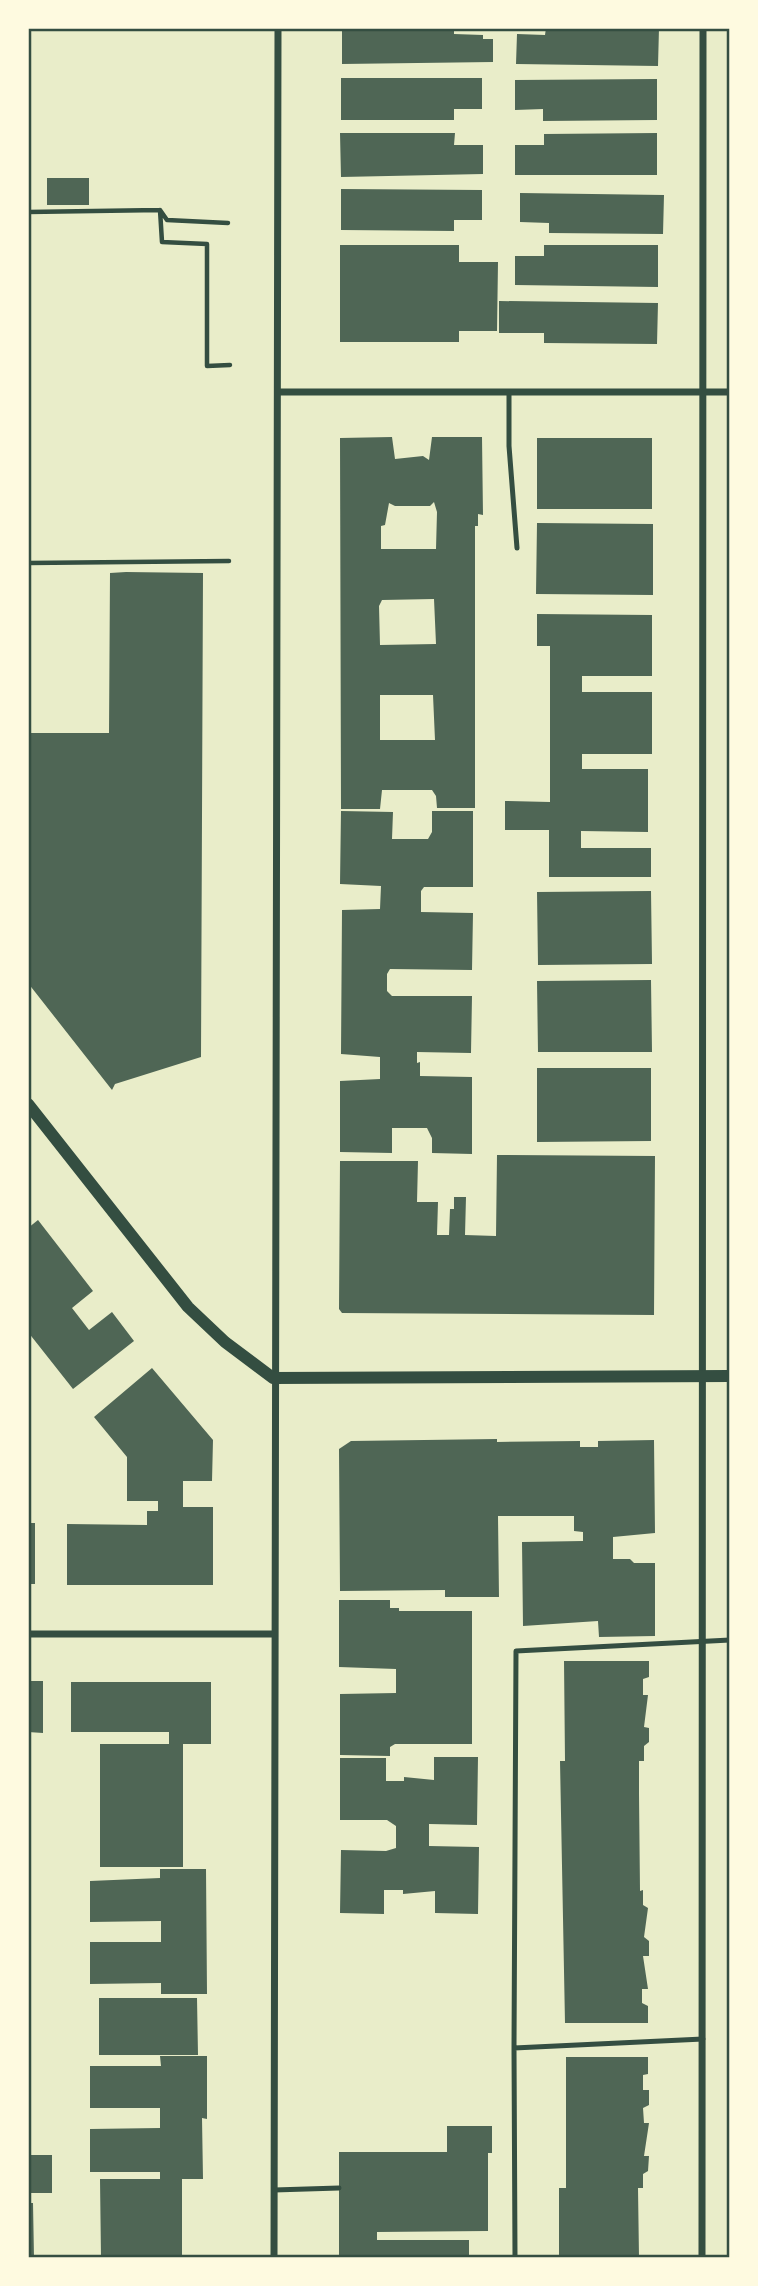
<svg xmlns="http://www.w3.org/2000/svg" width="758" height="2286" font-family="'Fira Sans Condensed',sans-serif">
<style>
.building{fill:#4f6655;fill-rule:evenodd}
.lines{fill:none;stroke-linecap:round;stroke-linejoin:round}
.path{stroke:#344e41;stroke-width:4.5}
.service{stroke:#344e41;stroke-width:5}
.minor{stroke:#344e41;stroke-width:7}
.tertiary{stroke:#344e41;stroke-width:12}
.neatline{fill:none;stroke:#344e41;stroke-width:2.5}
</style>
<rect width="100%" height="100%" fill="#e9edc9"/>
<!-- building -->
<path class="building" d="M 342,28 L 454,28 L 454,34 L 483,35 L 483,39 L 493,39 L 493,62 L 342,64 Z
M 546,28 L 659,28 L 658,66 L 516,64 L 517,34 L 545,35 Z
M 341,78 L 482,78 L 482,109 L 454,109 L 454,120 L 341,120 Z
M 657,79 L 657,120 L 543,121 L 543,109 L 515,110 L 515,80 Z
M 340,133 L 455,133 L 454,145 L 483,145 L 483,174 L 341,177 Z
M 657,133 L 657,175 L 515,175 L 515,145 L 544,145 L 544,134 Z
M 47,178 L 89,178 L 89,205 L 47,205 Z
M 341,189 L 482,190 L 482,220 L 454,220 L 454,231 L 341,230 Z
M 520,193 L 664,195 L 663,234 L 549,233 L 549,223 L 520,222 Z
M 340,245 L 459,245 L 459,262 L 498,262 L 497,331 L 459,331 L 459,342 L 340,342 Z
M 544,245 L 658,245 L 658,287 L 515,285 L 515,256 L 544,256 Z
M 499,301 L 658,303 L 657,344 L 544,343 L 544,333 L 499,333 Z
M 392,437 L 395,459 L 423,456 L 429,460 L 432,437 L 482,437 L 483,515 L 478,514 L 478,526 L 475,526 L 475,808 L 437,808 L 436,796 L 432,790 L 382,790 L 380,809 L 341,809 L 340,438 ZM 434,502 L 437,512 L 436,549 L 381,549 L 381,526 L 385,525 L 389,503 L 395,506 L 430,506 ZM 434,599 L 436,644 L 380,645 L 379,606 L 382,600 ZM 380,695 L 433,695 L 435,740 L 380,740 Z
M 537,438 L 652,438 L 652,509 L 537,509 Z
M 537,523 L 653,524 L 653,595 L 536,594 Z
M 126,572 L 203,573 L 201,1057 L 115,1084 L 112,1090 L 28,983 L 28,733 L 109,733 L 110,573 Z
M 537,614 L 652,615 L 652,676 L 582,676 L 582,692 L 652,692 L 652,754 L 582,754 L 582,769 L 648,769 L 648,832 L 581,831 L 581,848 L 651,848 L 651,877 L 549,877 L 549,830 L 505,830 L 505,801 L 550,802 L 550,646 L 537,646 Z
M 341,811 L 393,812 L 392,839 L 428,839 L 432,832 L 432,811 L 473,811 L 473,887 L 424,887 L 421,891 L 421,912 L 473,913 L 472,970 L 390,969 L 387,974 L 387,991 L 392,996 L 472,996 L 471,1053 L 417,1052 L 417,1063 L 420,1062 L 420,1076 L 472,1077 L 472,1154 L 432,1153 L 432,1138 L 427,1128 L 392,1128 L 392,1153 L 340,1152 L 340,1081 L 380,1079 L 380,1057 L 341,1054 L 342,910 L 380,909 L 381,886 L 340,884 Z
M 651,891 L 652,964 L 538,965 L 537,892 Z
M 651,980 L 652,1052 L 538,1052 L 537,981 Z
M 537,1068 L 651,1068 L 651,1141 L 537,1142 Z
M 497,1155 L 655,1156 L 654,1315 L 342,1313 L 339,1309 L 340,1161 L 418,1161 L 417,1202 L 438,1202 L 437,1235 L 449,1235 L 450,1209 L 454,1209 L 454,1197 L 466,1197 L 465,1235 L 496,1236 Z
M 38,1220 L 93,1291 L 72,1308 L 89,1330 L 112,1312 L 134,1341 L 73,1389 L 28,1332 L 28,1228 Z
M 152,1368 L 213,1440 L 212,1481 L 183,1481 L 183,1507 L 213,1507 L 213,1585 L 67,1585 L 67,1524 L 147,1525 L 147,1511 L 158,1511 L 158,1501 L 127,1501 L 127,1457 L 94,1417 Z
M 497,1439 L 497,1442 L 580,1441 L 580,1447 L 598,1447 L 598,1441 L 654,1440 L 655,1533 L 613,1537 L 613,1559 L 630,1559 L 634,1563 L 655,1563 L 655,1636 L 599,1637 L 598,1621 L 523,1626 L 522,1542 L 583,1541 L 583,1532 L 574,1531 L 574,1516 L 498,1516 L 499,1597 L 445,1597 L 445,1590 L 340,1591 L 339,1449 L 351,1441 Z
M 28,1523 L 35,1523 L 35,1584 L 28,1584 Z
M 339,1600 L 390,1600 L 390,1608 L 399,1608 L 399,1611 L 472,1611 L 472,1744 L 395,1744 L 390,1747 L 390,1756 L 340,1755 L 340,1694 L 396,1693 L 396,1669 L 339,1667 Z
M 564,1661 L 649,1661 L 649,1677 L 643,1679 L 643,1695 L 648,1695 L 644,1727 L 649,1728 L 649,1742 L 644,1746 L 644,1761 L 639,1761 L 639,1794 L 640,1891 L 643,1890 L 643,1905 L 648,1908 L 644,1937 L 649,1941 L 649,1956 L 643,1956 L 648,1989 L 642,1989 L 642,2003 L 648,2006 L 648,2023 L 565,2023 L 560,1761 L 565,1761 Z
M 28,1681 L 43,1681 L 43,1733 L 28,1732 Z
M 71,1682 L 211,1682 L 211,1744 L 183,1744 L 183,1867 L 100,1867 L 100,1744 L 169,1744 L 169,1732 L 71,1732 Z
M 434,1757 L 478,1757 L 477,1825 L 429,1824 L 429,1846 L 479,1847 L 478,1914 L 435,1913 L 435,1891 L 403,1894 L 403,1890 L 384,1890 L 384,1914 L 340,1913 L 341,1850 L 386,1851 L 396,1848 L 396,1826 L 387,1820 L 340,1820 L 340,1758 L 386,1758 L 386,1781 L 404,1781 L 404,1777 L 434,1780 Z
M 160,1869 L 206,1869 L 207,1994 L 161,1994 L 161,1983 L 90,1984 L 90,1942 L 161,1942 L 161,1921 L 90,1922 L 90,1881 L 160,1878 Z
M 99,1998 L 197,1998 L 198,2055 L 99,2055 Z
M 160,2056 L 207,2056 L 207,2119 L 202,2118 L 203,2179 L 182,2179 L 182,2258 L 101,2258 L 100,2179 L 160,2179 L 160,2172 L 90,2172 L 90,2129 L 160,2128 L 160,2108 L 90,2108 L 90,2066 L 161,2066 Z
M 566,2057 L 648,2057 L 648,2074 L 643,2075 L 643,2090 L 649,2090 L 649,2105 L 643,2108 L 644,2123 L 649,2123 L 644,2156 L 649,2156 L 648,2171 L 643,2174 L 643,2188 L 638,2188 L 639,2258 L 559,2258 L 559,2188 L 566,2188 Z
M 447,2126 L 492,2126 L 492,2153 L 488,2153 L 488,2231 L 377,2232 L 377,2240 L 469,2240 L 469,2258 L 339,2258 L 339,2152 L 447,2152 Z
M 28,2155 L 52,2155 L 52,2193 L 28,2193 Z
M 28,2203 L 33,2203 L 34,2258 L 28,2258 Z"/>
<g class="lines">
<!-- path -->
<path class="path" d="M 160,210 L 162,242 L 207,244 L 207,366 L 230,365
M 28,212 L 160,210 L 167,220 L 228,223
M 28,563 L 229,561"/>
<!-- service -->
<path class="service" d="M 509,392 L 509,446 L 517,548
M 514,2048 L 516,1651 L 730,1640
M 274,2190 L 339,2188
M 515,2258 L 514,2048 L 703,2039"/>
<!-- minor -->
<path class="minor" d="M 279,392 L 730,392
M 28,1634 L 275,1634
M 274,2258 L 278,28
M 702,2258 L 703,28"/>
<!-- tertiary -->
<path class="tertiary" d="M 28,1104 L 188,1307 L 225,1342 L 273,1378 L 730,1376"/>
</g>
<!-- border -->
<rect width="758" height="2286" fill="none" stroke="#fefae0" stroke-width="60"/>
<rect x="30" y="30" width="698" height="2226" class="neatline"/>
</svg>
